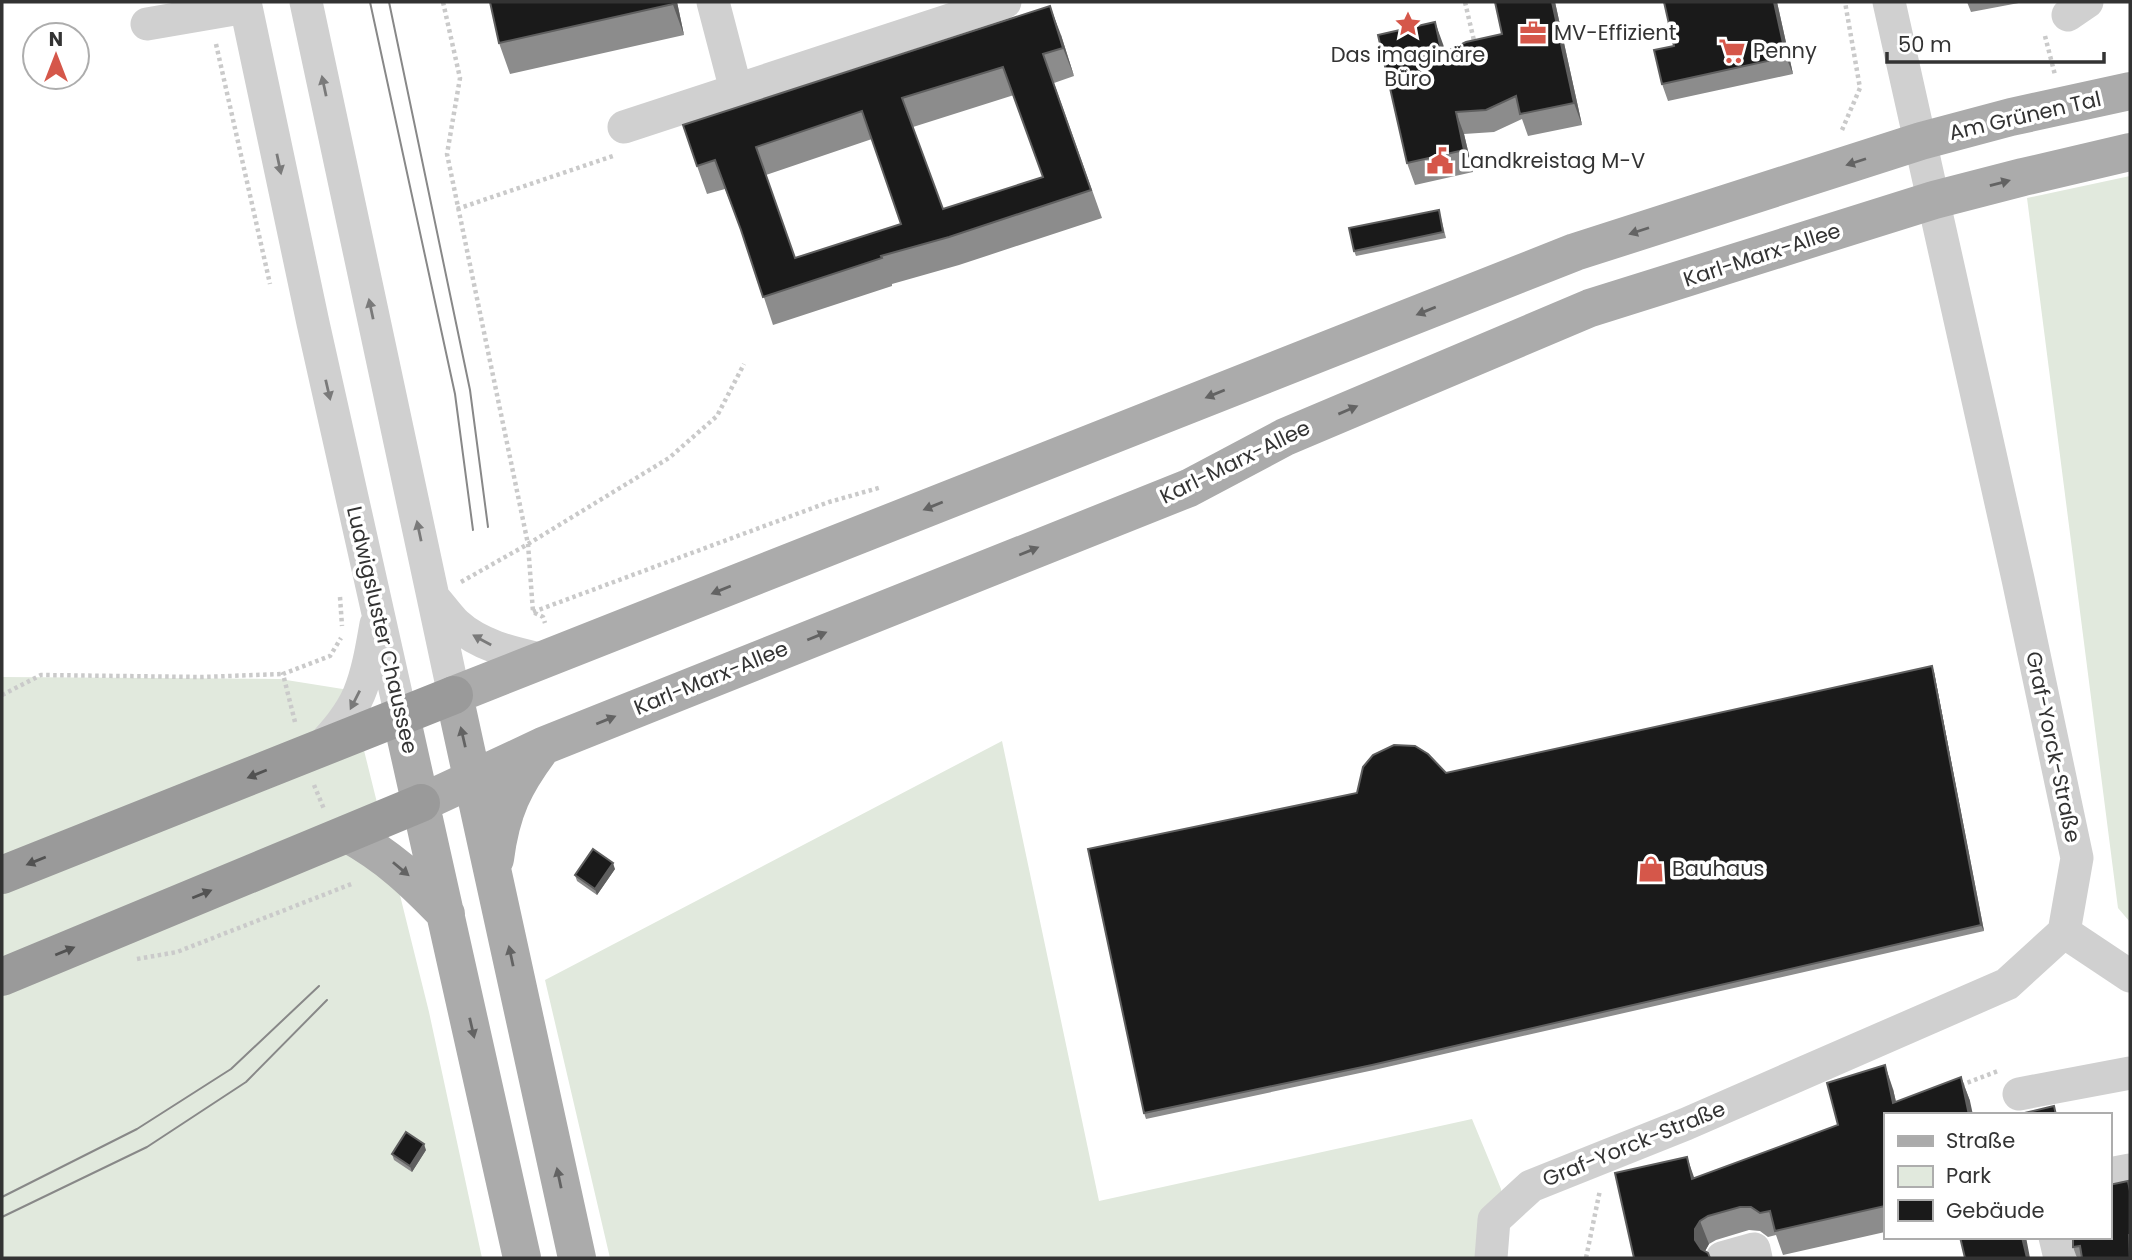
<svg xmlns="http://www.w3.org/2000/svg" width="2132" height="1260" font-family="Poppins,sans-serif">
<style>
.green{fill:#e1e9dd}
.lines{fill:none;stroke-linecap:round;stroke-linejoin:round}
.path{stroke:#cacaca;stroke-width:4.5;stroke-dasharray:3.5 3.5;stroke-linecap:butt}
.minor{stroke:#d0d0d0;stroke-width:33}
.major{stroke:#ababab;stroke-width:38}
.highway{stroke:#9a9a9a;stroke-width:38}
.tram{stroke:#888;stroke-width:2}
.wall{fill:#8c8c8c;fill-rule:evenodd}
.shaded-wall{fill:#5f5f5f}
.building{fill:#1a1a1a;stroke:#5f5f5f;stroke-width:2;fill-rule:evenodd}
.oneway{fill:#7a7a7a}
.oneway2{fill:#636363}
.oneway3{fill:#525252}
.labels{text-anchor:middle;stroke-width:7;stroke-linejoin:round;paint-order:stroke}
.poi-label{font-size:21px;fill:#333;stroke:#fff;text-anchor:start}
.street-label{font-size:21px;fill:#333;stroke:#fff}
</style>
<rect width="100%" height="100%" fill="#fff"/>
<!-- green -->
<path class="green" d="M 2130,176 L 2130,922 L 2118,908 L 2027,198 Z
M 2,677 L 280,679 L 349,690 L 429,1012 L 482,1258 L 2,1258 Z
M 1002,741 L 1099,1201 L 1472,1119 L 1501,1189 L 1503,1207 L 1494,1258 L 610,1258 L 545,980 Z"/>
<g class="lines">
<!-- path -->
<path class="path" d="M 443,2 L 460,78 L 447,154 L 528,544 L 533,612 L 543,617 L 545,623
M 1465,2 L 1475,45
M 2045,36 L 2055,75
M 216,44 L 270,284
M 1842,130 L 1860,88 L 1845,2
M 457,209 L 613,156
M 461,582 L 528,544 L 669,458 L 717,416 L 744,364
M 340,597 L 342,626
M 533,612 L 829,502 L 882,487
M 2,695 L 41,675 L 201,677 L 283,674
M 295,722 L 283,674 L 330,656 L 341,638
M 314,785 L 324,809
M 137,959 L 177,952 L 354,883
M 1961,1085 L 1998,1071
M 1586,1258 L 1600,1190"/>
<!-- minor -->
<path class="minor" d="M 245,2 L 313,323 L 401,716
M 306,2 L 454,695
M 713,2 L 736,90
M 2068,15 L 2087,2
M 147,24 L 246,7
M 624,127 L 1005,2
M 434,598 C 441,606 448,616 456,624 C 480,646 513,653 544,660
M 320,748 C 335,732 350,715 359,694 C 368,672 372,647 376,624
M 2064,932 L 2130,976
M 2019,1094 L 2130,1073
M 2109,1174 L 2130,1170
M 2055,1237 L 2060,1258
M 1491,1258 L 1494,1220 L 1531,1186 L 1686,1124 L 2007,984 L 2064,932 L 2077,858 L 2018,579 L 1889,2
M 1722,1258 L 1754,1249 L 1756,1258"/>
<!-- major -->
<path class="major" d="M 401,716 L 522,1258
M 421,803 L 543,746 L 1189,488 L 1285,437 L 1590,308 L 1934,200 L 2023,177 L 2130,152
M 348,834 C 389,857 413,880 446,914
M 495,859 C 501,811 514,784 543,746
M 577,1258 L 454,695 L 1575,252 L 1921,141 L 2011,117 L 2130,91"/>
<!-- highway -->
<path class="highway" d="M 2,875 L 454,695
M 2,977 L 421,803"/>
<!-- tram -->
<path class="tram" d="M 370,2 L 455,394 L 473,530
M 389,2 L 470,390 L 488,527
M 2,1197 L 137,1129 L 231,1069 L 319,986
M 2,1217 L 147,1147 L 246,1082 L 327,1000"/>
</g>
<!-- wall -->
<path class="wall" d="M 677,2 L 684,35 L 510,74 L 499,43 Z
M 1555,2 L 1582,125 L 1528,136 L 1522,119 L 1494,132 L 1464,134 L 1473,172 L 1415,185 L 1407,163 L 1443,44 L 1445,52 L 1502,34 Z
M 1777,2 L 1793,74 L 1668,101 L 1662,84 L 1674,46 Z
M 1967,2 L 2024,2 L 1971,12 Z
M 1061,35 L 1074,76 L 1054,83 L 1102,218 L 959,265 L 892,284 L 892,286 L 773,325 L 744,237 L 725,189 L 707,194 L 697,166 ZM 1014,95 L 1043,177 L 943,209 L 913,127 ZM 872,139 L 901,224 L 795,258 L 766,175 Z
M 1439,210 L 1446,238 L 1356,256 L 1354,251 Z
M 1934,672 L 1984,931 L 1374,1070 L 1146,1119 L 1144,1113 L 1446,773 Z
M 615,869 L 597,895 L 577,881 L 575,875 Z
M 1961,1077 L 1970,1101 L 1885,1115 L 1885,1232 L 1783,1255 L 1776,1235 L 1768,1237 L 1760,1231 L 1749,1230 L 1716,1240 L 1709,1244 L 1705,1251 L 1708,1253 L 1710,1258 L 1634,1258 L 1695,1178 L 1838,1125 L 1893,1089 L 1896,1102 Z
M 426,1150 L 412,1172 L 394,1160 L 392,1154 Z
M 2128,1181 L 2130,1187 L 2130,1258 L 2077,1258 L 2073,1247 Z"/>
<!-- shaded-wall -->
<path class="shaded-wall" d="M 672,2 L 677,2 L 684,35 Z
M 1552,2 L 1555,2 L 1582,125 L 1574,103 Z
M 1774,2 L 1777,2 L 1793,74 L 1786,57 Z
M 1050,6 L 1061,35 L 1074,76 L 1063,48 Z
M 1435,22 L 1443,44 L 1450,76 L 1442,54 Z
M 1456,112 L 1464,134 L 1473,172 L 1464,150 Z
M 1932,666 L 1934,672 L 1984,931 L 1981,925 Z
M 613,863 L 615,869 L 597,895 L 595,889 Z
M 1885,1065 L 1893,1089 L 1899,1115 L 1893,1103 Z
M 1961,1077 L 1970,1101 L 1973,1115 L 1969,1115 Z
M 424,1144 L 426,1150 L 412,1172 L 410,1166 Z
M 1687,1157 L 1695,1180 L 1692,1179 Z
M 1700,1221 L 1709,1244 L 1704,1253 L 1695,1240 L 1695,1229 Z
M 2022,1237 L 2026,1237 L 2030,1258 L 2027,1258 Z"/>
<!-- building -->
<path class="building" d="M 490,2 L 672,2 L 673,4 L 499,43 Z
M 1495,2 L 1552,2 L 1574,103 L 1520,114 L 1516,96 L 1486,110 L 1456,112 L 1464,150 L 1407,163 L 1378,35 L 1435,22 L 1442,54 L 1466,42 L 1502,34 Z
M 1664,2 L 1774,2 L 1786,57 L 1662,84 L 1654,50 L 1674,46 Z
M 1050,6 L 1063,48 L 1043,54 L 1091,190 L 949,237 L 881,256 L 882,258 L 763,297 L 741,230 L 715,160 L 697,166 L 683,125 ZM 1003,67 L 1043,177 L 943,209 L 902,98 ZM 862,111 L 901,224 L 795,258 L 756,147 Z
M 1439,210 L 1443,232 L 1354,251 L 1349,228 Z
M 1932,666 L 1981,925 L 1372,1065 L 1144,1113 L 1088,849 L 1357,793 L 1363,767 L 1373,755 L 1394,745 L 1415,746 L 1428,754 L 1446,773 Z
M 593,849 L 613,863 L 595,889 L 575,875 Z
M 1885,1065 L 1893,1103 L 1961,1077 L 1969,1115 L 1885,1115 L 1885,1206 L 1775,1231 L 1770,1211 L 1760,1213 L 1751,1207 L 1740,1207 L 1708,1216 L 1700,1221 L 1695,1229 L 1695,1240 L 1701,1249 L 1708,1253 L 1710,1258 L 1634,1258 L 1615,1173 L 1687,1157 L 1692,1179 L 1838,1125 L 1827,1083 Z
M 2054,1106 L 2056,1115 L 2016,1115 Z
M 406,1132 L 424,1144 L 410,1166 L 392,1154 Z
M 2128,1181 L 2130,1191 L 2130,1235 L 2129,1235 L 2130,1258 L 2082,1258 L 2080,1246 L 2073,1247 L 2073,1237 L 2109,1237 L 2109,1185 Z
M 1960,1237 L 2022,1237 L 2027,1258 L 1965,1258 Z"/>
<!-- one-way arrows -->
<defs><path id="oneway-solid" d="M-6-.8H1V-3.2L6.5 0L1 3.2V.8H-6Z" transform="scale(1.75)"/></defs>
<g class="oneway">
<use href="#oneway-solid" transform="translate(324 86) rotate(-102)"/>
<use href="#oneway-solid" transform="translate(279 164) rotate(78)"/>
<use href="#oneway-solid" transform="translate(371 309) rotate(-102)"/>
<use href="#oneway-solid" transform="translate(328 390) rotate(77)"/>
<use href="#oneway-solid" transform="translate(419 531) rotate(-102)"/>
<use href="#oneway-solid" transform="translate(482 640) rotate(-151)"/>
<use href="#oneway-solid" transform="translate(355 700) rotate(117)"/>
</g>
<g class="oneway2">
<use href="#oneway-solid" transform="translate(1856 162) rotate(162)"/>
<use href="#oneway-solid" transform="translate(2000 183) rotate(-15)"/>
<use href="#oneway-solid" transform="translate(1639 231) rotate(162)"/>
<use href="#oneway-solid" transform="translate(1426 311) rotate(158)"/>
<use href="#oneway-solid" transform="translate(1215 394) rotate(158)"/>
<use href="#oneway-solid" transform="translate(1348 410) rotate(-23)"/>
<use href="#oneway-solid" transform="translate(933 506) rotate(158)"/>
<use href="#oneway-solid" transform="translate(1029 551) rotate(-22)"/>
<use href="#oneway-solid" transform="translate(721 590) rotate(158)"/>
<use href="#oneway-solid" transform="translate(817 636) rotate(-22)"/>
<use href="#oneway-solid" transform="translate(606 720) rotate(-22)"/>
<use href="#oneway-solid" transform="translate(463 737) rotate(-103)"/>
<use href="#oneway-solid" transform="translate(401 869) rotate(40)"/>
<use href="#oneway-solid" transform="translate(511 956) rotate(-102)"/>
<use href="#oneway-solid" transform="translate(472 1028) rotate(77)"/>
<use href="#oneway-solid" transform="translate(559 1178) rotate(-102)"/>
</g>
<g class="oneway3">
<use href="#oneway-solid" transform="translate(257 774) rotate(158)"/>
<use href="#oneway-solid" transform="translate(36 861) rotate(158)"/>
<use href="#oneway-solid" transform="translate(202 894) rotate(-22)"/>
<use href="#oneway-solid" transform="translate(65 951) rotate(-22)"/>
</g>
<!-- icons -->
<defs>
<g id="sight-bare" transform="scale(2.1)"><path d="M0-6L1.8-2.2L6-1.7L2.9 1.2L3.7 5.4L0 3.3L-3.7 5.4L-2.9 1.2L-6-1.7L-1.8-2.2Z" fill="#d5574a" stroke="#fff" stroke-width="2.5" paint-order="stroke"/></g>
<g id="office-bare" transform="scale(2.1)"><path d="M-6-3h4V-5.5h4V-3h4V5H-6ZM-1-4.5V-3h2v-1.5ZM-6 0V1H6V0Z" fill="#d5574a" stroke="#fff" stroke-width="2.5" paint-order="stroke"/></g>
<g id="supermarket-bare" transform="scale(2.1)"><path d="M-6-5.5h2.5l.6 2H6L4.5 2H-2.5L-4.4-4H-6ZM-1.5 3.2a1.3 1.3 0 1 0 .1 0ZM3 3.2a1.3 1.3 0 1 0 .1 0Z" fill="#d5574a" stroke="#fff" stroke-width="2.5" paint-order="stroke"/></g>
<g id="civic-bare" transform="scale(2.1)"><path d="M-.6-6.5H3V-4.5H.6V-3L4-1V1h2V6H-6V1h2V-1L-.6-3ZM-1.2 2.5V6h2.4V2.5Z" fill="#d5574a" stroke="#fff" stroke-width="2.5" paint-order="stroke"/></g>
<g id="shop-bare" transform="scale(2.1)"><path d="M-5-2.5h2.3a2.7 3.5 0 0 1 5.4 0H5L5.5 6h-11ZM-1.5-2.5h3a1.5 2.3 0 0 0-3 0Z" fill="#d5574a" stroke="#fff" stroke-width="2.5" paint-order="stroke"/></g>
</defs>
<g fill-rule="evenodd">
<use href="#sight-bare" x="1408" y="24"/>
<use href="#office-bare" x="1533" y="33"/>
<use href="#supermarket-bare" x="1732" y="51"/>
<use href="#civic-bare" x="1440" y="161"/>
<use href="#shop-bare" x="1651" y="869"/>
</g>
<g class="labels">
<!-- poi labels -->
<g class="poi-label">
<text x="1554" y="40">MV-Effizient</text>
<text x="1753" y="58">Penny</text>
<text x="1408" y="62" text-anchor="middle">Das imaginäre<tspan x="1408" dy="24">Büro</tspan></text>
<text x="1461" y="168">Landkreistag M-V</text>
<text x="1672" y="876">Bauhaus</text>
</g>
<!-- street labels -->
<g class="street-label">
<text transform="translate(2025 116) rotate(-13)" y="7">Am Grünen Tal</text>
<text transform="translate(1762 255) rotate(-18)" y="7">Karl-Marx-Allee</text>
<text transform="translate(1235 462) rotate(-26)" y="7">Karl-Marx-Allee</text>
<text transform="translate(382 630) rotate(77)" y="7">Ludwigsluster Chaussee</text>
<text transform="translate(711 678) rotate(-22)" y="7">Karl-Marx-Allee</text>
<text transform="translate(2053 747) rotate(78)" y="7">Graf-Yorck-Straße</text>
<text transform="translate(1634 1144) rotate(-22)" y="7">Graf-Yorck-Straße</text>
</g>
</g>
<!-- border -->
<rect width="2132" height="1260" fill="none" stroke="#333333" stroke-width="7"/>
<!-- legend -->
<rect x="1884" y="1113" width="228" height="126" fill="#ffffff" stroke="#adadad" stroke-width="2"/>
<rect x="1898" y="1136" width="35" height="10" fill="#ababab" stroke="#adadad" stroke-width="2"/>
<text x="1946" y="1148" font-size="21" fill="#333333">Straße</text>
<rect x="1898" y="1166" width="35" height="21" fill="#e1e9dd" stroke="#adadad" stroke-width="2"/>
<text x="1946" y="1183" font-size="21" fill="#333333">Park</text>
<rect x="1898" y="1200" width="35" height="21" fill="#1a1a1a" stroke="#adadad" stroke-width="2"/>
<text x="1946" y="1218" font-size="21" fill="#333333">Gebäude</text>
<!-- north arrow -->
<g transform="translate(56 56)"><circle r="33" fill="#ffffff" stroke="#adadad" stroke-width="2"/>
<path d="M0-5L12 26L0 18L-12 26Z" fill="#d5574a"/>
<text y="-10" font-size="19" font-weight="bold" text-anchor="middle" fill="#333333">N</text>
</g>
<!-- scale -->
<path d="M1887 52v10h217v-10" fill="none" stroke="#333333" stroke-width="3.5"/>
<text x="1898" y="52" font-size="21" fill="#333333" stroke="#ffffff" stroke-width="5" paint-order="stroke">50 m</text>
</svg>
